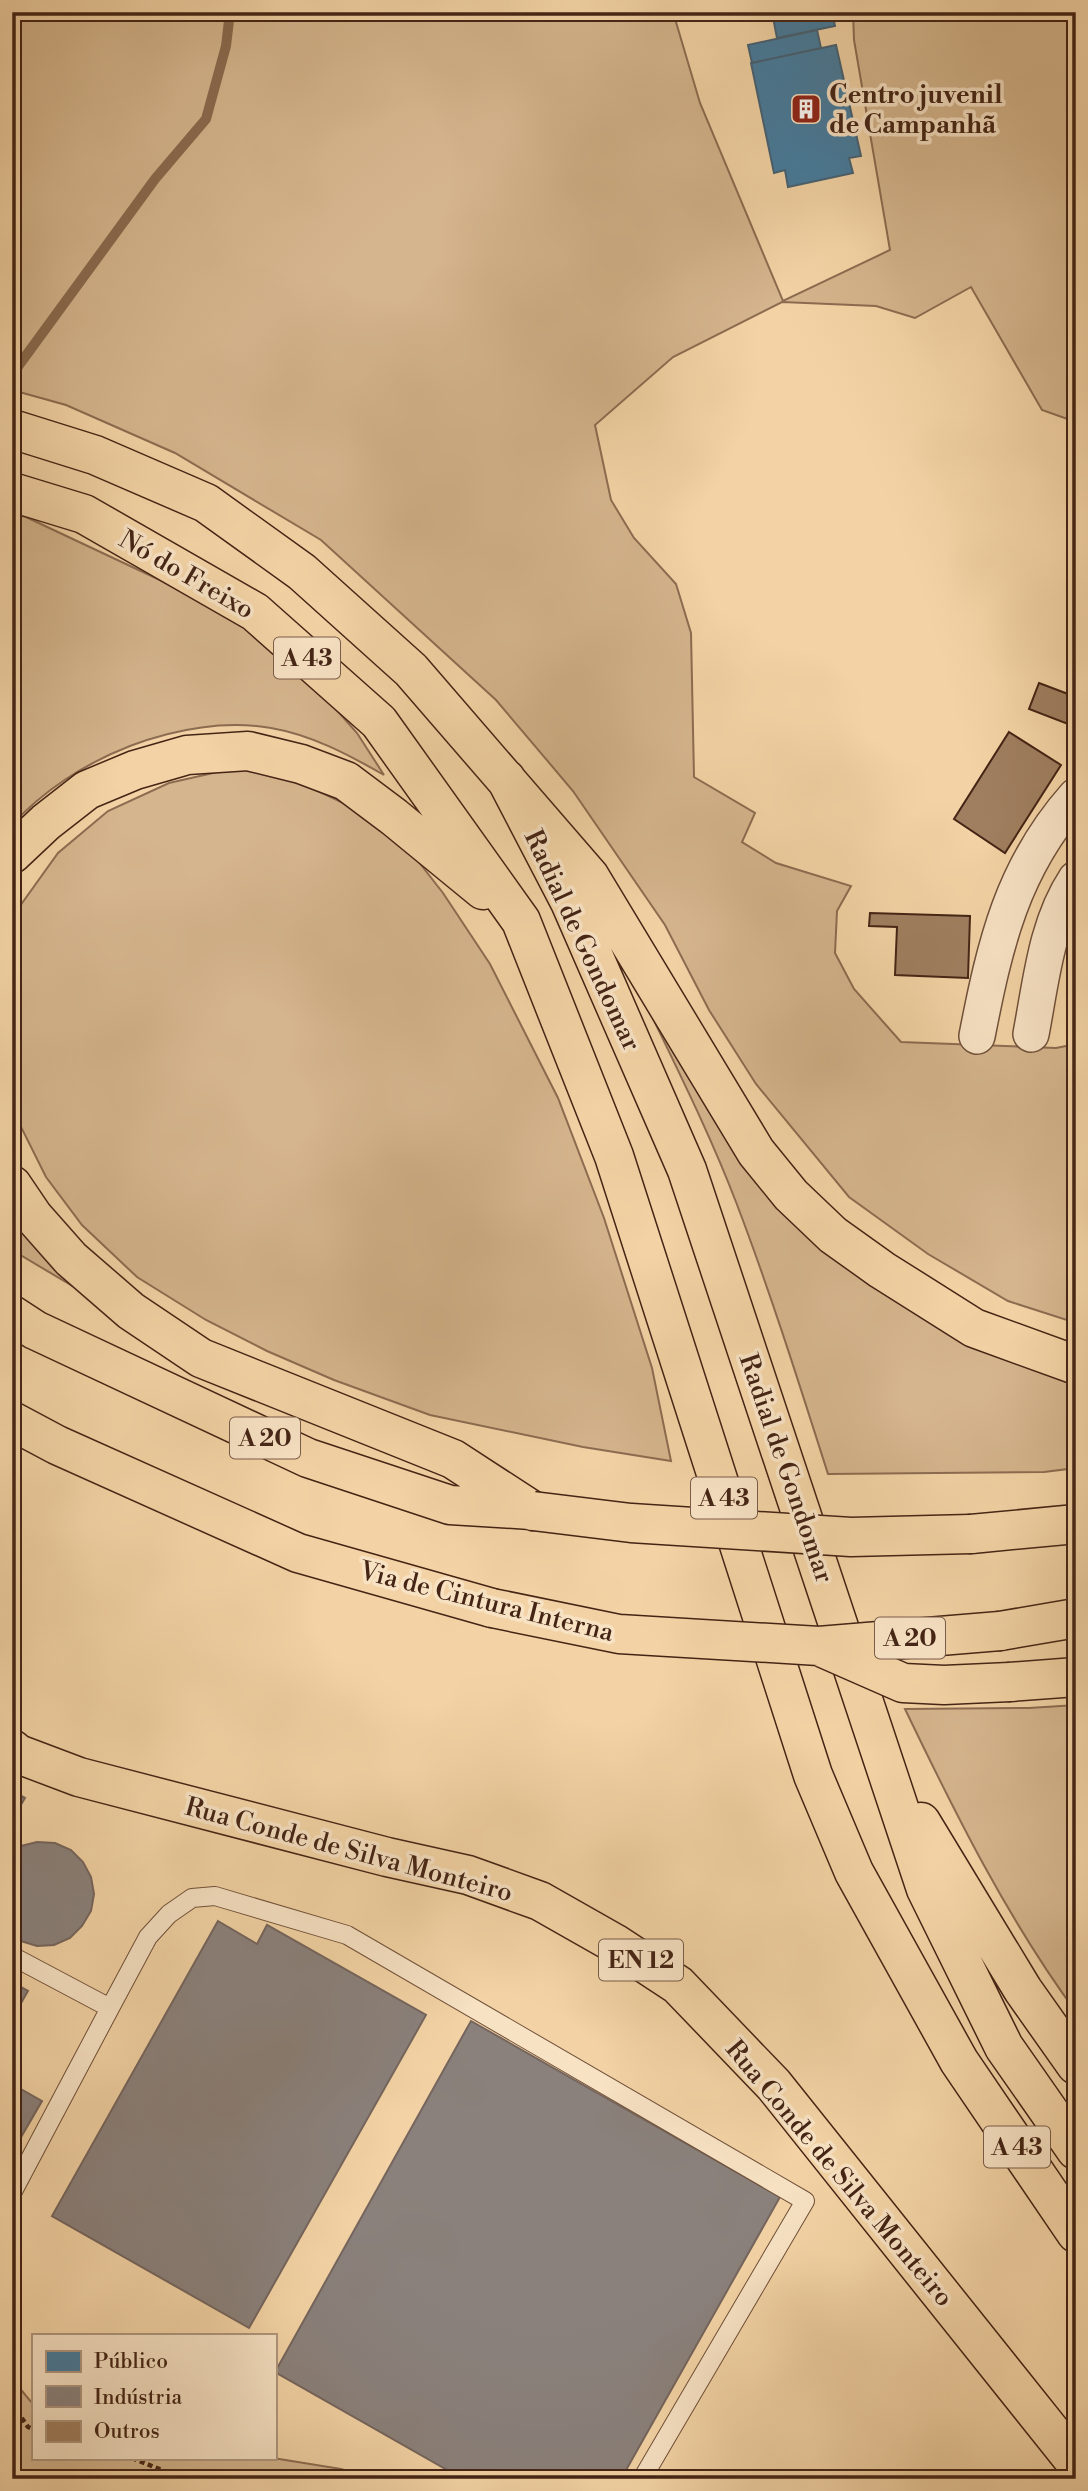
<svg xmlns="http://www.w3.org/2000/svg" width="1088" height="2491" font-family="'Libre Bodoni',serif">
<style>
.green{fill:#d5b58d;stroke:#8c6c51;stroke-width:2}
.public{fill:#457b9d;stroke:#456174;stroke-width:2}
.industry{fill:#8a817c;stroke:#75655d;stroke-width:2}
.lines{fill:none;stroke-linecap:round;stroke-linejoin:round}
.stream{stroke:#8a6a4e;stroke-width:10}
.building{fill:#9f7f60;stroke:#442415;stroke-width:2}
.lane-casing{stroke:#705039;stroke-width:20}
.street-casing{stroke:#705039;stroke-width:38}
.primary-casing{stroke:#442415;stroke-width:41}
.highway-casing{stroke:#442415;stroke-width:41}
.path{stroke:#442415;stroke-width:4.5;stroke-dasharray:5 3.5;stroke-linecap:butt}
.lane{stroke:#f7e2c4;stroke-width:18}
.street{stroke:#f7e2c4;stroke-width:35}
.primary{stroke:#f3d3a5;stroke-width:38}
.highway{stroke:#f3d3a5;stroke-width:38}
.highway-bridge-casing{stroke:#442415;stroke-width:41;stroke-linecap:butt}
.highway-bridge{stroke:#f3d3a5;stroke-width:38}
.labels{text-anchor:middle;stroke-width:7;stroke-linejoin:round;paint-order:stroke}
.shield{fill:#f7e2c4;stroke:#7a5d4a;stroke-width:2}
.shield-label{font-size:24px;font-weight:bold;fill:#442415}
.poi-label{font-size:26px;font-weight:bold;fill:#442415;stroke:#f7e2c4;text-anchor:start}
.street-label{font-size:26px;fill:#442415;stroke:#f7e2c4}
</style>
<rect width="100%" height="100%" fill="#f3d3a5"/>
<filter id="stains"><feTurbulence type="fractalNoise" baseFrequency=".00286" numOctaves="4"/><feColorMatrix values="0 0 0 0 .2 0 0 0 0 .09 0 0 0 0 .02 0 0 0 .5 -.17"/></filter>
<radialGradient id="worn" r=".72"><stop offset=".6" stop-color="#630" stop-opacity="0"/><stop offset="1" stop-color="#630" stop-opacity=".3"/></radialGradient>
<!-- green -->
<path class="green" d="M 12,12 L 673,12 L 700,103 L 783,301 L 890,250 L 854,40 L 853,12 L 1076,12 L 1076,422 L 1042,410 L 971,287 L 915,318 L 876,306 L 782,302 L 673,357 L 595,425 L 611,500 L 634,538 L 676,584 L 691,633 L 694,777 L 755,813 L 742,842 L 776,863 L 851,886 L 837,911 L 835,953 L 854,989 L 901,1042 L 1056,1048 L 1076,1044 L 1076,1323 L 1008,1301 L 928,1254 L 849,1197 L 756,1084 L 709,1010 L 665,925 L 573,791 L 496,700 L 321,540 L 175,453 L 66,405 L 12,390 Z
M 12,513 L 26,517 L 162,581 L 248,628 L 311,681 L 357,733 L 384,775 C 349,755 312,735 271,728 C 182,713 72,758 12,825 Z
M 235,768 L 297,781 L 356,809 L 407,847 L 443,893 L 490,964 L 558,1098 L 604,1218 L 652,1368 L 671,1461 L 583,1447 L 430,1415 L 334,1380 L 267,1351 L 206,1320 L 137,1277 L 82,1225 L 46,1177 L 16,1117 L 12,1104 L 12,922 L 20,906 L 58,853 L 108,811 L 169,783 Z
M 634,979 L 763,1180 L 1076,1376 L 1076,1468 L 1044,1472 L 828,1474 C 799,1383 770,1291 736,1202 C 707,1126 669,1053 634,979 Z
M 12,1202 L 101,1303 L 12,1250 Z
M 1076,1705 L 1076,2012 C 1007,1918 955,1813 905,1709 L 1029,1708 Z
M 12,2379 L 33,2404 L 33,2458 L 273,2458 L 341,2469 L 373,2479 L 12,2479 Z"/>
<!-- public -->
<path class="public" d="M 772,12 L 832,12 L 835,26 L 777,38 Z
M 817,30 L 821,48 L 752,63 L 748,45 Z
M 836,45 L 861,156 L 849,158 L 853,173 L 788,187 L 785,170 L 774,173 L 751,63 Z"/>
<!-- industry -->
<path class="industry" d="M 12,1791 L 25,1798 L 12,1820 Z
M 37,1842 L 55,1843 L 71,1850 L 83,1862 L 91,1877 L 94,1894 L 91,1911 L 82,1926 L 70,1938 L 54,1945 L 37,1946 L 21,1941 L 12,1936 L 12,1851 L 21,1846 Z
M 218,1921 L 257,1944 L 267,1925 L 426,2015 L 249,2328 L 52,2216 Z
M 12,1982 L 28,1991 L 12,2019 Z
M 471,2021 L 780,2197 L 621,2479 L 463,2479 L 275,2372 Z
M 12,2084 L 42,2101 L 13,2151 L 12,2151 Z"/>
<g class="lines">
<!-- stream -->
<path class="stream" d="M 14,372 L 155,179 L 206,119 L 226,46 L 230,12"/>
</g>
<!-- building -->
<path class="building" d="M 1039,683 L 1076,697 L 1076,720 L 1071,718 L 1068,724 L 1029,709 Z
M 1009,732 L 1061,765 L 1005,853 L 954,819 Z
M 870,913 L 970,916 L 968,978 L 895,975 L 897,927 L 869,926 Z"/>
<g class="lines">
<!-- lane casing -->
<g class="lane-casing">
<path id="lane" d="M 12,1956 L 110,2008 L 148,1937 L 169,1914 L 192,1898 L 215,1896 L 347,1935 L 805,2201 L 642,2479
M 12,2193 L 110,2008"/>
</g>
<!-- street casing -->
<g class="street-casing">
<path id="street" d="M 1031,1034 C 1041,982 1046,924 1076,879
M 977,1036 C 995,944 1012,868 1076,796"/>
</g>
<!-- primary casing -->
<g class="primary-casing">
<path id="primary" d="M 12,1749 L 18,1754 L 79,1777 L 387,1857 L 468,1875 L 540,1901 L 614,1943 L 678,1985 L 774,2085 L 1076,2463"/>
</g>
<!-- highway casing -->
<g class="highway-casing">
<path id="highway" d="M 12,429 L 95,455 L 206,503 L 302,572 L 411,670 L 590,877 L 756,1152 L 791,1195 L 833,1235 L 882,1270 L 974,1328 L 1076,1365
M 12,492 L 84,514 L 255,612 L 379,722 L 521,921 L 614,1156 L 813,1775 L 854,1872 L 959,2061 L 1076,2233
M 506,779 L 570,902 L 687,1170 L 926,1889 L 1004,2047 L 1076,2150
M 12,854 L 46,822 L 87,790 L 135,770 L 187,755 L 248,751 L 301,764 L 346,781 L 394,817 L 483,890
M 12,1185 L 33,1216 L 71,1259 L 131,1311 L 201,1358 L 453,1459 L 533,1511
M 12,1315 L 35,1330 L 308,1458 L 450,1505 L 531,1510
M 12,1421 L 57,1445 L 298,1553 L 492,1608
M 971,1534 L 1076,1524
M 1000,1631 L 1076,1618
M 1010,1682 L 1076,1677
M 921,1822 L 1023,1990 L 1076,2065"/>
</g>
<!-- path -->
<path class="path" d="M 12,2404 L 28,2427 L 33,2429
M 132,2458 L 169,2473 L 191,2479"/>
<!-- lane -->
<use href="#lane" class="lane"/>
<!-- street -->
<use href="#street" class="street"/>
<!-- primary -->
<use href="#primary" class="primary"/>
<!-- highway -->
<use href="#highway" class="highway"/>
<!-- highway-bridge casing -->
<g class="highway-bridge-casing">
<path id="highway-bridge" d="M 533,1511 L 631,1523 L 851,1537 L 971,1534
M 492,1608 L 619,1634 L 819,1646 L 1000,1631
M 821,1647 L 903,1683 L 944,1685 L 1010,1682"/>
</g>
<!-- highway-bridge -->
<use href="#highway-bridge" class="highway-bridge"/>
</g>
<!-- icons -->
<defs>
<g id="building-square" transform="scale(1.575)"><rect x="-9" y="-9" width="18" height="18" rx="4" fill="#8f2418" stroke="#f7e2c4"/><path d="M-4-6H4V6H1V3H-1V6H-4ZM-2.5-4.3h1.7v1.8h-1.7ZM.8-4.3h1.7v1.8H.8ZM-2.5-1h1.7V.8h-1.7ZM.8-1h1.7V.8H.8Z" fill="#fff"/></g>
</defs>
<g fill-rule="evenodd">
<use href="#building-square" x="806" y="109"/>
</g>
<g class="labels">
<!-- shield labels -->
<g class="shield">
<rect x="274" y="637.5" width="66" height="41" rx="5"/>
<rect x="230" y="1417.5" width="70" height="41" rx="5"/>
<rect x="691" y="1477.5" width="66" height="41" rx="5"/>
<rect x="875" y="1617.5" width="70" height="41" rx="5"/>
<rect x="599" y="1939.5" width="84" height="41" rx="5"/>
<rect x="984" y="2126.5" width="66" height="41" rx="5"/>
</g>
<g class="shield-label">
<text x="307" y="666">A 43</text>
<text x="265" y="1446">A 20</text>
<text x="724" y="1506">A 43</text>
<text x="910" y="1646">A 20</text>
<text x="641" y="1968">EN 12</text>
<text x="1017" y="2155">A 43</text>
</g>
<!-- poi labels -->
<g class="poi-label">
<text x="829" y="103">Centro juvenil<tspan x="829" dy="30">de Campanhã</tspan></text>
</g>
<!-- street labels -->
<g class="street-label">
<text transform="translate(187 574) rotate(30)" y="9">Nó do Freixo</text>
<text transform="translate(583 940) rotate(65)" y="9">Radial de Gondomar</text>
<text transform="translate(787 1468) rotate(71)" y="9">Radial de Gondomar</text>
<text transform="translate(487 1601) rotate(14)" y="9">Via de Cintura Interna</text>
<text transform="translate(349 1849) rotate(15)" y="9">Rua Conde de Silva Monteiro</text>
<text transform="translate(840 2173) rotate(50)" y="9">Rua Conde de Silva Monteiro</text>
</g>
</g>
<!-- margin -->
<rect width="1088" height="2491" fill="none" stroke="#f3d3a5" stroke-width="42"/>
<rect x="14" y="14" width="1060" height="2463" fill="none" stroke="#442415" stroke-width="3.5"/>
<rect x="21" y="21" width="1046" height="2449" fill="none" stroke="#442415" stroke-width="2"/>
<!-- legend -->
<rect x="32" y="2334" width="245" height="126" fill="#f7e2c4" stroke="#af967e" stroke-width="2"/>
<rect x="46" y="2351" width="35" height="21" fill="#457b9d" stroke="#af967e" stroke-width="2"/>
<text x="94" y="2368" font-size="21" fill="#442415">Público</text>
<rect x="46" y="2386" width="35" height="21" fill="#8a817c" stroke="#af967e" stroke-width="2"/>
<text x="94" y="2404" font-size="21" fill="#442415">Indústria</text>
<rect x="46" y="2421" width="35" height="21" fill="#9f7f60" stroke="#af967e" stroke-width="2"/>
<text x="94" y="2438" font-size="21" fill="#442415">Outros</text>
<rect width="100%" height="100%" filter="url(#stains)"/>
<rect width="100%" height="100%" fill="url(#worn)"/>
</svg>
